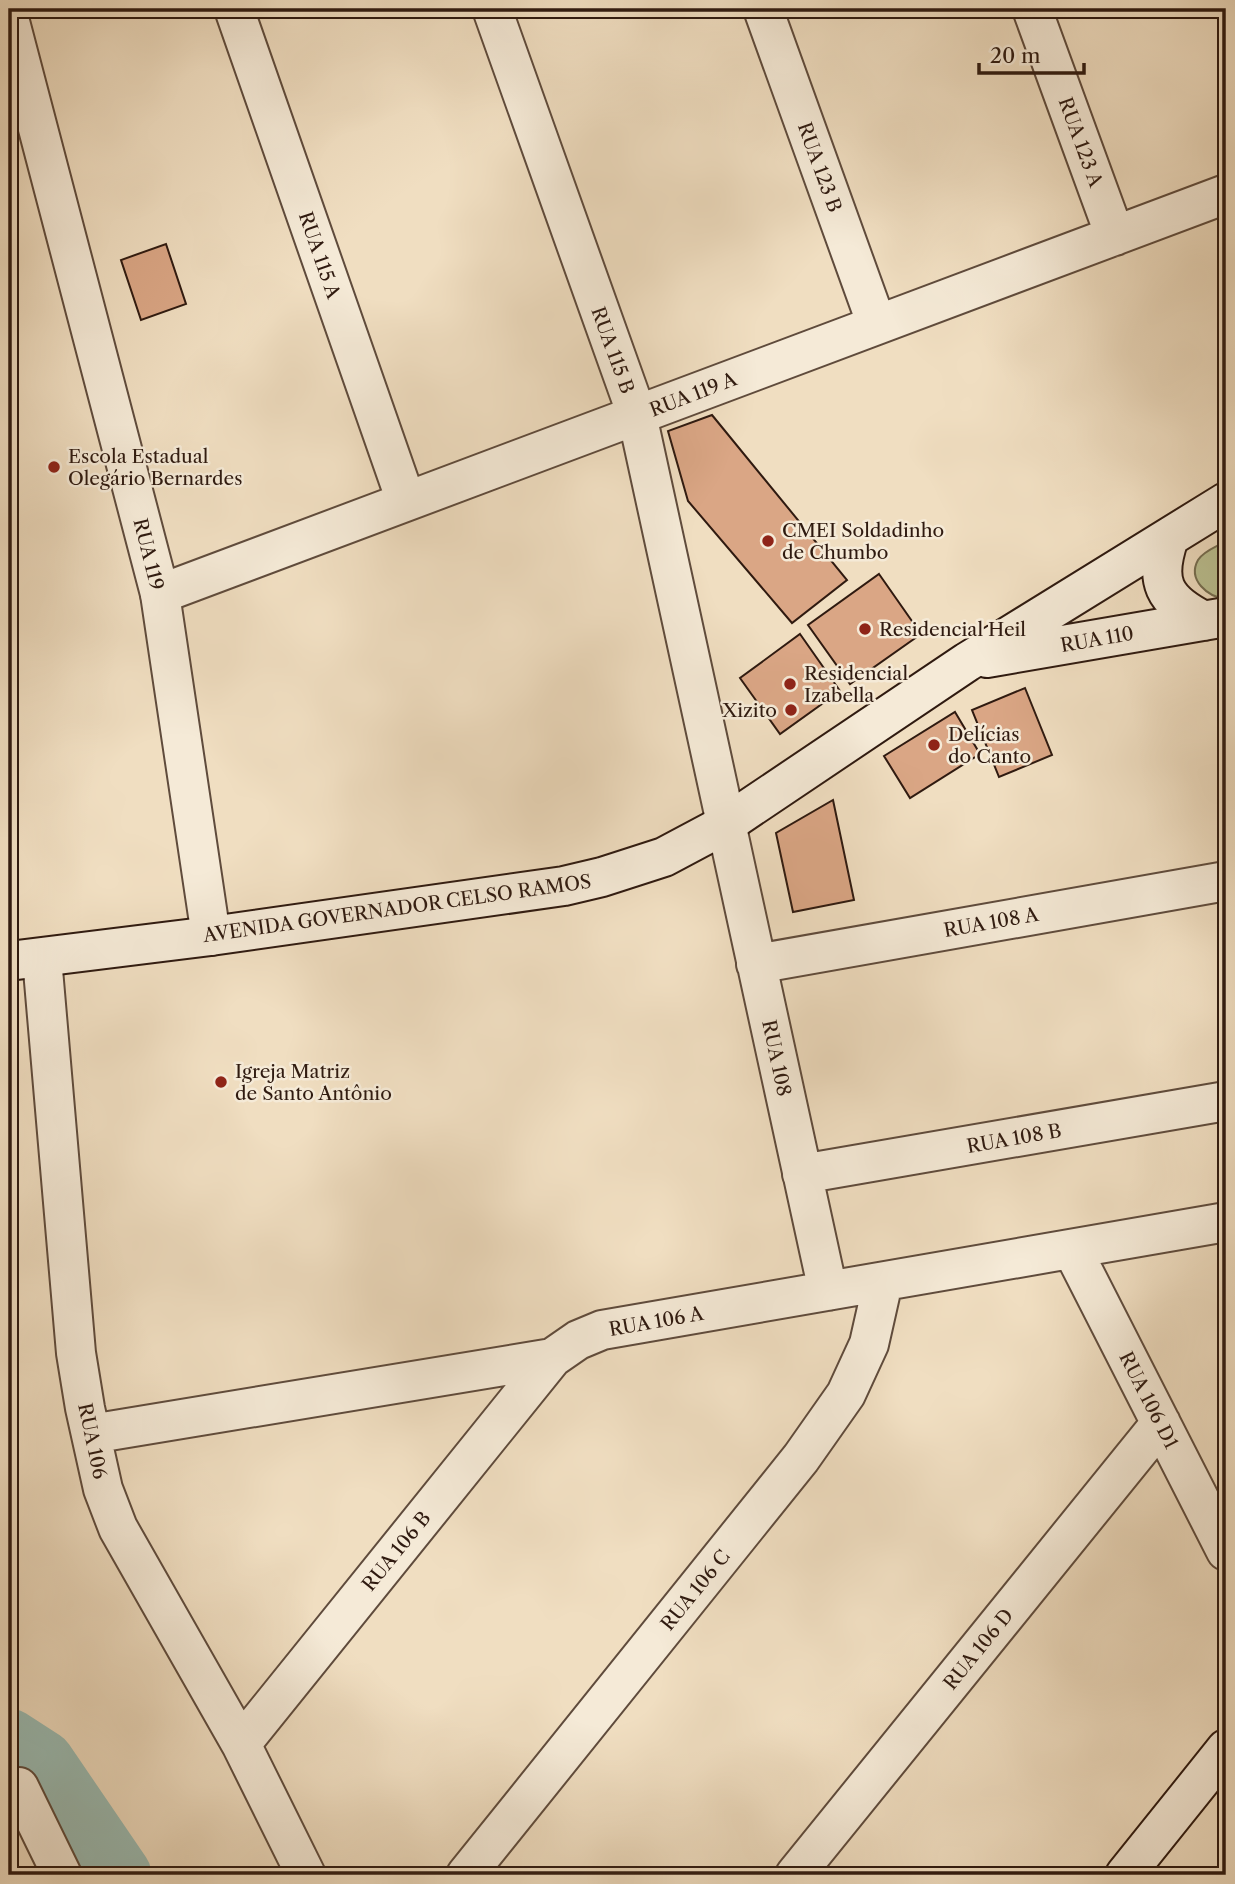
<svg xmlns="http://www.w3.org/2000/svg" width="1235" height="1884" font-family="'Libre Caslon Text',serif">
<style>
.green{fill:#bbc192;stroke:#756e51;stroke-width:2}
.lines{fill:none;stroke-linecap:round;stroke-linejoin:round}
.river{stroke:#9abcb4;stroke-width:63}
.building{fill:#daa685;stroke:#2f1a10;stroke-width:2}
.minor-casing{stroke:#5f4b3c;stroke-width:42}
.tertiary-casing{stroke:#5f4b3c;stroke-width:42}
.secondary-casing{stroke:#2f1a10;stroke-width:42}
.minor{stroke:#f5ead7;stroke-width:38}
.tertiary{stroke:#f5ead7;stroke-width:38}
.secondary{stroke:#f5ead7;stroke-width:38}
.poi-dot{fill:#8f2418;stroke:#f5ead7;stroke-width:2.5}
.labels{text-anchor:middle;stroke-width:5;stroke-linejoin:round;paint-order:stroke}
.street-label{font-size:19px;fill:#2f1a10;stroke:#f5ead7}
.poi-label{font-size:19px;fill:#2f1a10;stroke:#f5ead7;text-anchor:start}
</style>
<rect width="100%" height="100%" fill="#f0dec1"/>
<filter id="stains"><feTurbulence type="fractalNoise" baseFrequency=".00286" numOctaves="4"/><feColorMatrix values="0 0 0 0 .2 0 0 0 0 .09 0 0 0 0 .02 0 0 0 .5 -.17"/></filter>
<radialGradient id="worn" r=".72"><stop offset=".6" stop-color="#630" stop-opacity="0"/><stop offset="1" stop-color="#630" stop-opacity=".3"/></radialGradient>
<!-- green -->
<path class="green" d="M 1226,541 L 1226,599 C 1208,597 1187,580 1198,560 C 1203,551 1218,546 1226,541 Z"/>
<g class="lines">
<!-- river -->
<path class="river" d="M 9,1740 L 43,1762 L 120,1875"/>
</g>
<!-- building -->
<path class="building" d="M 166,244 L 186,304 L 141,320 L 121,260 Z
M 712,415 L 847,580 L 792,623 L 688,501 L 668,431 Z
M 879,574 L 921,634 L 850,684 L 808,625 Z
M 800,634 L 840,691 L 780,734 L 740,678 Z
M 1025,688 L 1052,755 L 999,777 L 972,710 Z
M 955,712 L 980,754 L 910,798 L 884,756 Z
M 833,800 L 854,900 L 793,912 L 776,833 Z"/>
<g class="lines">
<!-- minor casing -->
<g class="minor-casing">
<path id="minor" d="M 234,9 L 406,501
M 492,9 L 637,415 L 828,1291
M 763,9 L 877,325
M 1032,9 L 1115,236
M 160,594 L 1226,194
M 42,958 L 76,1353 L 85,1408 L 103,1489 L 118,1528 L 241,1744 L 306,1875
M 756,964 L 1226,881
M 802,1174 L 1226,1101
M 1072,1249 L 1226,1551
M 91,1434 L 552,1358 L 578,1340 L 602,1330 L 1226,1222
M 241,1744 L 552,1358
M 9,1792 L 19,1787 L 62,1875
M 466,1875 L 801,1458 L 846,1394 L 869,1344 L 883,1282
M 795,1875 L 1161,1423"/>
</g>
<!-- tertiary casing -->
<g class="tertiary-casing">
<path id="tertiary" d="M 9,18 L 160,594 L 211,936"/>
</g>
<!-- secondary casing -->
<g class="secondary-casing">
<path id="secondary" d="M 1169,538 C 1154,582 1163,600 1204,621
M 987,658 L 1226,617
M 9,961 L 211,936 L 564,886 L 602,877 L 664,857 L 726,824 L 967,662 L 1226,502
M 1125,1875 L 1226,1749"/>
</g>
<!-- minor -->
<use href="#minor" class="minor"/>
<!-- tertiary -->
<use href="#tertiary" class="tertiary"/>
<!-- secondary -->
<use href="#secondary" class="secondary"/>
</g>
<!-- markers -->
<g class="poi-dot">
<circle cx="54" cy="467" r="7"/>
<circle cx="768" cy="541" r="7"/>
<circle cx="865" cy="629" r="7"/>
<circle cx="790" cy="684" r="7"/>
<circle cx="791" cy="710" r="7"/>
<circle cx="934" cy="745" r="7"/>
<circle cx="221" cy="1082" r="7"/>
</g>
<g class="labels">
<!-- street labels -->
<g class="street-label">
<text transform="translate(1081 142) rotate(70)" y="7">RUA 123 A</text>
<text transform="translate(820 167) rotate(70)" y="7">RUA 123 B</text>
<text transform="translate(320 255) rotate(71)" y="7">RUA 115 A</text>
<text transform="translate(613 350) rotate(70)" y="7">RUA 115 B</text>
<text transform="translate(693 394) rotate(-21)" y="7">RUA 119 A</text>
<text transform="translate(149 554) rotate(76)" y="7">RUA 119</text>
<text transform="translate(1097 639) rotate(-10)" y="7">RUA 110</text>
<text transform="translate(397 908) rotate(-8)" y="7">AVENIDA GOVERNADOR CELSO RAMOS</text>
<text transform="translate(991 922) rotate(-10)" y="7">RUA 108 A</text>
<text transform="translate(777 1058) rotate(78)" y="7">RUA 108</text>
<text transform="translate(1014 1138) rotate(-10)" y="7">RUA 108 B</text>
<text transform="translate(656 1321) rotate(-10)" y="7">RUA 106 A</text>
<text transform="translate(1149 1400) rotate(63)" y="7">RUA 106 D1</text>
<text transform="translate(93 1441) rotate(78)" y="7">RUA 106</text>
<text transform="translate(396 1551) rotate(-51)" y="7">RUA 106 B</text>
<text transform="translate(695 1590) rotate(-51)" y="7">RUA 106 C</text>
<text transform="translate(978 1649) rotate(-51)" y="7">RUA 106 D</text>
</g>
<!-- poi labels -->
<g class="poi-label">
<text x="68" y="463">Escola Estadual<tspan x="68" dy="22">Olegário Bernardes</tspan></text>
<text x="782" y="537">CMEI Soldadinho<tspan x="782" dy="22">de Chumbo</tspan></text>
<text x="879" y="636">Residencial Heil</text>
<text x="804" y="680">Residencial<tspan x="804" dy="22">Izabella</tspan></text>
<text x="777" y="717" text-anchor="end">Xizito</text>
<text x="948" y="741">Delícias<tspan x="948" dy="22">do Canto</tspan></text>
<text x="235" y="1078">Igreja Matriz<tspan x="235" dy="22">de Santo Antônio</tspan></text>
</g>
</g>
<!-- margin -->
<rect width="1235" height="1884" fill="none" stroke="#f0dec1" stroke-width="35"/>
<rect x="10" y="10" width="1214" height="1863" fill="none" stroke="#2f1a10" stroke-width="3.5"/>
<rect x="18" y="18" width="1200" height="1849" fill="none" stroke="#2f1a10" stroke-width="2"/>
<!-- scale -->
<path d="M979 63v10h105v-10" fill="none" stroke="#2f1a10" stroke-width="3.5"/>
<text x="990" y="63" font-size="21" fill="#2f1a10" stroke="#f5ead7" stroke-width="5" paint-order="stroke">20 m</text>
<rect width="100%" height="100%" filter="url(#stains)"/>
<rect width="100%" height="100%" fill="url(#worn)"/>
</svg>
